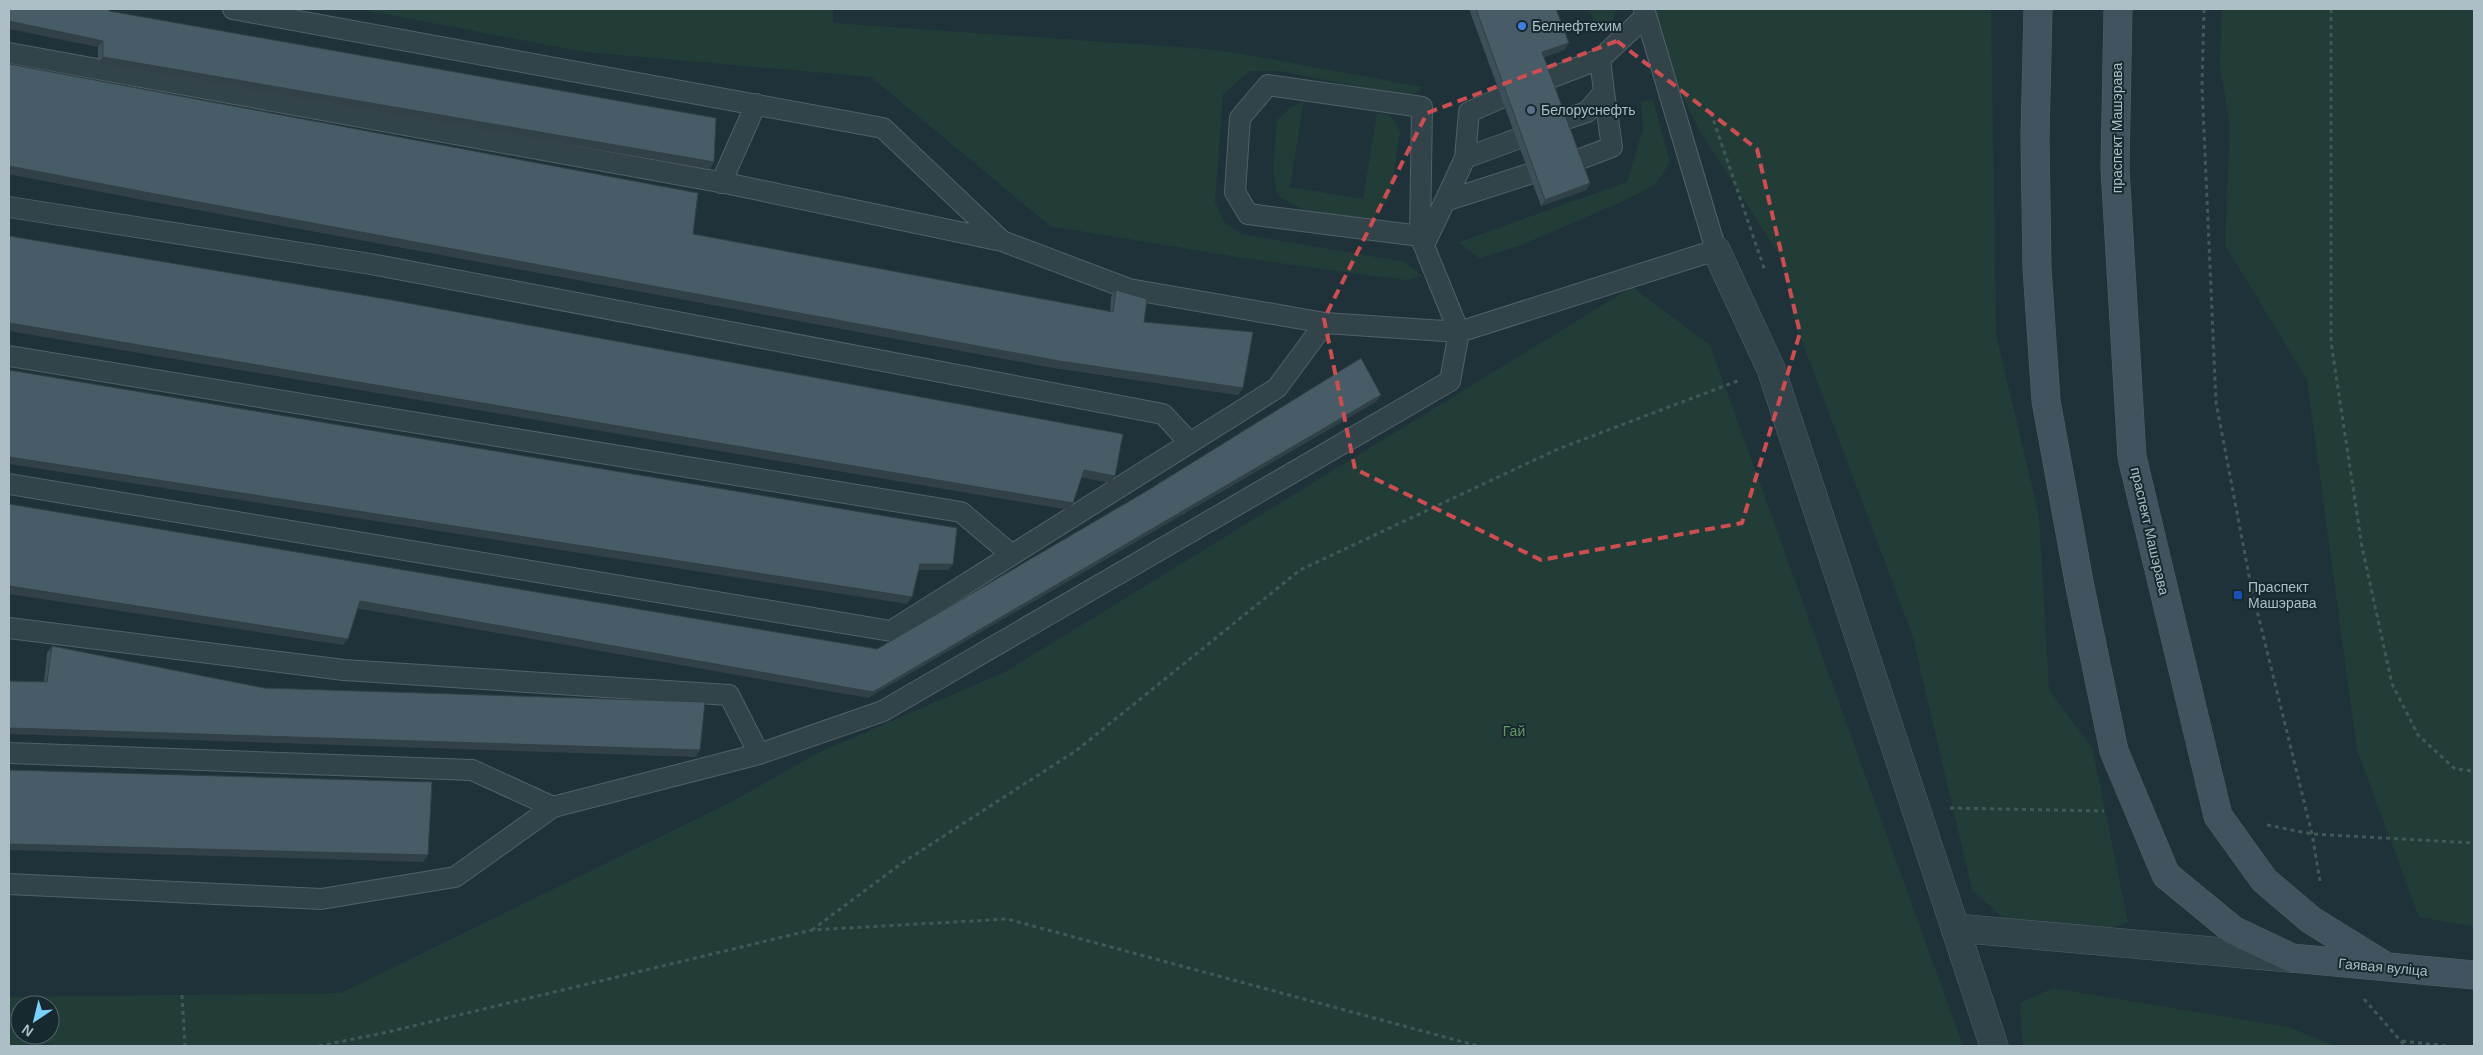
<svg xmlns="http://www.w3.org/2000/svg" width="2483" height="1055" font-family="Arial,sans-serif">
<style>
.green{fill:#223d38;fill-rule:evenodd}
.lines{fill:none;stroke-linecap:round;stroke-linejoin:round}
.service-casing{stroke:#506168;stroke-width:22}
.minor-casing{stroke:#506168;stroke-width:29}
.secondary-casing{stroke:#506168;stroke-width:29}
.path{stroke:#415956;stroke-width:3;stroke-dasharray:4 4;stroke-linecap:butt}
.service{stroke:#33434a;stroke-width:20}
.minor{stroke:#33434a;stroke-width:28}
.secondary{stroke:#40535e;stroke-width:28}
.wall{fill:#3d4f58}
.shaded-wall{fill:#324047}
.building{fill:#475c66;stroke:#324047}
.marked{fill:none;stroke:#cc4e50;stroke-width:4;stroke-dasharray:10 6;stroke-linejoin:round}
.shop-dot{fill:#3f7fe0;stroke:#18282f;stroke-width:2}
.service-dot{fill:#5c6f8a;stroke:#18282f;stroke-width:2}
.transit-dot{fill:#1a4fb4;stroke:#18282f;stroke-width:2}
.labels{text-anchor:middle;stroke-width:4;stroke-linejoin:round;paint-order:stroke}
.poi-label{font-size:14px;fill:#adbec7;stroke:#18282f;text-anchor:start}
.street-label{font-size:14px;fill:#adbec7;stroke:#18282f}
.park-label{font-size:14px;fill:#659963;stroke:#18282f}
</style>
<rect width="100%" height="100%" fill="#1f323a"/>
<!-- green -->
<path class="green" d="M 358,9 L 833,9 L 833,23 L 1220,50 L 1423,87 L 1410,97 L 1280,71 L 1250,71 L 1223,94 L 1215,202 L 1224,222 L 1241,234 L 1405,262 L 1422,276 L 1404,280 L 1243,258 L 1050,226 L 871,77 L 585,52 Z
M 1589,9 L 1616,9 L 1612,23 L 1597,32 Z
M 1642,9 L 1991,9 L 1996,334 L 2039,516 L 2049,690 L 2092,747 L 2128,922 L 2040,951 L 1972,890 L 1912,634 L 1794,320 L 1782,259 L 1699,130 Z
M 2222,9 L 2474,9 L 2474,927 L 2419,917 L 2357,750 L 2307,380 L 2225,245 L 2230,125 L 2220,66 Z
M 1653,100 L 1670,162 L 1656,184 L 1626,200 L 1519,246 L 1479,258 L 1459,242 L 1627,182 L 1643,129 L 1641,102 Z
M 1304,101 L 1290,187 L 1363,199 L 1377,114 L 1387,114 L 1395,121 L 1400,133 L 1390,197 L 1373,219 C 1341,220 1302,215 1277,194 L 1273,172 L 1277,120 L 1291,107 Z
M 1632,287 L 1710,345 L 1963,1046 L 9,1046 L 9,997 L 341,993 L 729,803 L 820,752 L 1005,672 ZM 20,1005 L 50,1005 L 50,1035 L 20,1035 Z
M 2053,988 L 2288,1027 L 2335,1046 L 2023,1046 L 2020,1003 Z"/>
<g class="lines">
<!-- service casing -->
<g class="service-casing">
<path id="service" d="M 233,9 L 883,128 L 1002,241 L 1129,289 L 1325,323 L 1459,332 L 1716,250 L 1644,9
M 9,53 L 730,184 L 1002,241
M 1600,59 L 1646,16
M 1545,80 L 1600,59 L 1604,92
M 1560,121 L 1587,112 L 1604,92 L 1612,147 L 1575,161
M 1465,158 L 1469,112 L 1501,98
M 721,183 L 756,104
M 1445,201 L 1465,158 L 1517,139
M 9,207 L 371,264 L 1163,414 L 1190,443
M 1424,245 L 1445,201 L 1529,174
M 9,356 L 961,512 L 1012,555
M 9,484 L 891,631 L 1277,388 L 1325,323
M 9,628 L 344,670 L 729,695 L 759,754
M 9,753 L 472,770 L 553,807
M 9,884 L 321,899 L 455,877 L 553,807 L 759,754 L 883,711 L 1450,381 L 1459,332 L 1420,236 L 1248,214 L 1235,192 L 1240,118 L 1268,85 L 1422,107 L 1420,236"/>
</g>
<!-- minor casing -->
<g class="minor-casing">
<path id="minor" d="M 1716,250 L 1771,369 L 1994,1046
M 1956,928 L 2290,958"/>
</g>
<!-- secondary casing -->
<g class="secondary-casing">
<path id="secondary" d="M 2038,9 L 2035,137 L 2037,268 L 2046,401 L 2080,587 L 2114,751 L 2166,875 L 2233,930 L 2292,958 L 2474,975
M 2118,9 L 2115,168 L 2132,457 L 2218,816 L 2264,880 L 2311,920 L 2382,964"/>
</g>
<!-- path -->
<path class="path" d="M 2204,9 L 2202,86 L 2216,402 L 2251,586 L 2312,834 L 2320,881
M 2331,9 L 2331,342 L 2362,547 L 2392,684 L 2418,735 L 2455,769 L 2474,771
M 1711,113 L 1765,271
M 1950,808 L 2104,811
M 2267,825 L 2312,834 L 2474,843
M 812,930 L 902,863 L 1077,750 L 1300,570 L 1558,449 L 1740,380
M 182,995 L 185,1046
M 2364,999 L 2405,1046
M 2402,1041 L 2446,1046
M 319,1046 L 388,1032 L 812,930 L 1007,919 L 1478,1046"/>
<!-- service -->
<use href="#service" class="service"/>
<!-- minor -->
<use href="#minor" class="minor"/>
<!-- secondary -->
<use href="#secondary" class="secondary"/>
</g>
<!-- wall -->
<path class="wall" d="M 1469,9 L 1556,9 L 1569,43 L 1564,50 L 1544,57 L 1590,183 L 1586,190 L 1541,206 Z
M 109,11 L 714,162 L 710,169 L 98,63 L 98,47 Z
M 9,64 L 693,234 L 1110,312 L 1111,297 L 1116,290 L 1144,322 L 1243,388 L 1238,395 L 1055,368 L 150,201 L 9,174 Z
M 52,646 L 264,688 L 696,757 L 44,682 L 47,653 Z"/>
<!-- shaded-wall -->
<path class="shaded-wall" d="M 9,21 L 103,41 L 98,47 L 9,29 Z
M 1569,43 L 1564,50 L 1537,59 L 1542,52 Z
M 103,57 L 714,162 L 710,169 L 98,63 Z
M 9,166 L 1243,388 L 1238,395 L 1055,368 L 150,201 L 9,174 Z
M 1590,183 L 1586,190 L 1541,206 L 1545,200 Z
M 9,323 L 1073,503 L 1069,510 L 9,331 Z
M 1381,395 L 1376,402 L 868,698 L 355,608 L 360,601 L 873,692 Z
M 9,457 L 912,597 L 907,604 L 9,464 Z
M 1084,470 L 1115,476 L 1110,483 L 1080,477 Z
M 920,564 L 953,564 L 948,570 L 916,570 Z
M 9,586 L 348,639 L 343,645 L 9,594 Z
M 9,728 L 700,750 L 696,757 L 9,734 Z
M 9,844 L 428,855 L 423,862 L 9,850 Z"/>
<!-- building -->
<path class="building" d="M 9,9 L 109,9 L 109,11 L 716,118 L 714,162 L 103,57 L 103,41 L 9,21 Z
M 1476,9 L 1556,9 L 1569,43 L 1542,52 L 1590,183 L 1545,200 Z
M 9,64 L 698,193 L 693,234 L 1113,312 L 1116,290 L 1147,299 L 1144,322 L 1253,332 L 1243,388 L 1059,361 L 155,194 L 9,166 Z
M 9,236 L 386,299 L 1123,434 L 1115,476 L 1084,470 L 1073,503 L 9,323 Z
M 1361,358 L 1381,395 L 873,692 L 360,601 L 348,639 L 9,586 L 9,504 L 877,649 L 1145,492 Z
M 9,370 L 957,528 L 953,564 L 920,564 L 912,597 L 9,457 Z
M 52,646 L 264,688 L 705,702 L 700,750 L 9,728 L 9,681 L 47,682 Z
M 9,770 L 432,782 L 428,855 L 9,844 Z"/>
<!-- marked area -->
<path class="marked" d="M 1617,41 L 1757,149 L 1800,333 L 1742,523 L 1541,560 L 1355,469 L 1324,319 L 1427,113 Z"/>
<!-- markers -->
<circle class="shop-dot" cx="1522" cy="26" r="5"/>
<circle class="service-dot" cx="1531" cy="110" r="5"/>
<rect class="transit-dot" x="2233" y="590" width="10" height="10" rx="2.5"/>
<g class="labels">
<!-- poi labels -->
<g class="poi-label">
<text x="1532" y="31">Белнефтехим</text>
<text x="1541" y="115">Белоруснефть</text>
<text x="2248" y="592">Праспект<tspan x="2248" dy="16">Машэрава</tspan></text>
</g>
<!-- street labels -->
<g class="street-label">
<text transform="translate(2117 128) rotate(-90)" y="5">праспект Машэрава</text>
<text transform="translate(2150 531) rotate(77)" y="5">праспект Машэрава</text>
<text transform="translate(2383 967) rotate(5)" y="5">Гаявая вуліца</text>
</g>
<!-- park labels -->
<g class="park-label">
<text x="1514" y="736">Гай</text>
</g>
</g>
<!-- border -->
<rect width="2483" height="1055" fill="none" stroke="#adbec7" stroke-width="20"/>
<!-- north arrow -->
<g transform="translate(35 1020) rotate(215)"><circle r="24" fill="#18282f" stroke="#54646c"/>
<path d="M0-4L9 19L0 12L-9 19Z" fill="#7ad1ff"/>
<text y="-8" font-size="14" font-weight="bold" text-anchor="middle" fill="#adbec7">N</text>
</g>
</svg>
